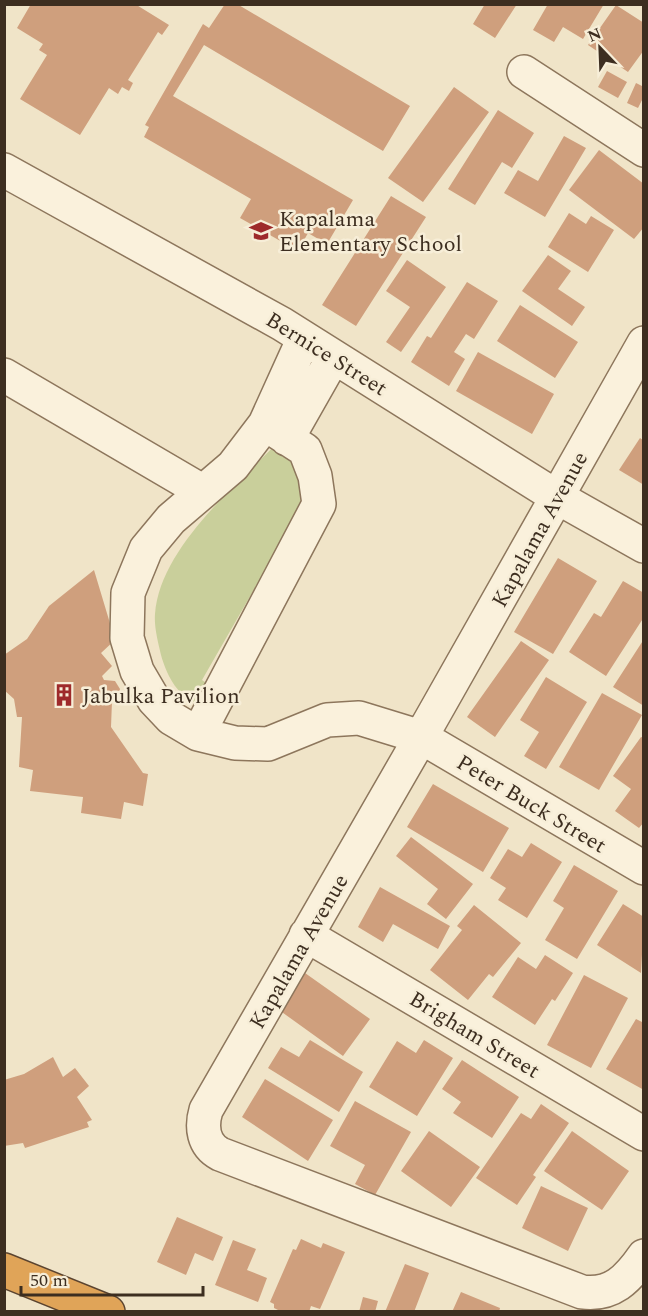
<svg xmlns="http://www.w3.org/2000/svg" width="648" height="1316" font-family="Spectral,serif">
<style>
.green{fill:#c9cf9b}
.building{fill:#cf9f7d}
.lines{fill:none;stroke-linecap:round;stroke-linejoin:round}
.minor-casing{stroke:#8d765c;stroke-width:36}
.highway-casing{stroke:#5b4430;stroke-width:36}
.minor{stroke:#faf1dc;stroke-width:33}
.highway{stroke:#e0a458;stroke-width:33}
.labels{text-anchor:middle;stroke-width:5;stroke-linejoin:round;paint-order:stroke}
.poi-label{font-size:22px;fill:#3d2e20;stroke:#f7eed8;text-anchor:start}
.street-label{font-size:22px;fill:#3d2e20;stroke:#f7eed8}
</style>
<rect width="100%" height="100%" fill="#f0e4c8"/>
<!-- green -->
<path class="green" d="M 278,442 L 313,487 L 202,680 L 214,688 L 201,702 L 194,702 C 176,694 166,673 161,655 C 158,642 154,627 155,614 C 160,548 235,487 278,442 Z"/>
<!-- building -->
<path class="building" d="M 31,4 L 135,4 L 169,25 L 162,35 L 158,32 L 128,80 L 133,83 L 129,91 L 122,87 L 118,94 L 109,88 L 80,135 L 20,99 L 47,55 L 39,50 L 43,44 L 17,28 Z
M 225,4 L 237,4 L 410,106 L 383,151 L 204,45 L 173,96 L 353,200 L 327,244 L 308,233 L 298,251 L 240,218 L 251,199 L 144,137 L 149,127 L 145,125 L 203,24 L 209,28 Z
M 485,4 L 517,4 L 495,38 L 473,24 Z
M 548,4 L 604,4 L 583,39 L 563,27 L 554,42 L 533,30 Z
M 616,5 L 644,23 L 644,50 L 628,72 L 588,45 Z
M 607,71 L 627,82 L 618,98 L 598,87 Z
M 636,83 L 644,87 L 644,96 L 638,108 L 627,103 Z
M 454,87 L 489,112 L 423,202 L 388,178 Z
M 498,110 L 534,133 L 512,168 L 502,162 L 475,205 L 448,189 Z
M 564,136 L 586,148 L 545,217 L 504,193 L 518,170 L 538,181 Z
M 599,150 L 644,184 L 644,227 L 634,239 L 569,190 Z
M 391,196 L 426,217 L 356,326 L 322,305 Z
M 569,213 L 586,224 L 591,216 L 614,230 L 588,272 L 548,247 Z
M 548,255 L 571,271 L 558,289 L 585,307 L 572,326 L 522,291 Z
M 407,260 L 446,287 L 401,352 L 386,342 L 410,307 L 386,291 Z
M 467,282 L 498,301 L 474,339 L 466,334 L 454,352 L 465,359 L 449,386 L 411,362 L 427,336 L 431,338 Z
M 520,305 L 578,342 L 555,378 L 497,341 Z
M 478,352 L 554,394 L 532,434 L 456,391 Z
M 640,438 L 644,441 L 644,485 L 619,470 Z
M 558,558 L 597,581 L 553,654 L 514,632 Z
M 94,570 L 115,640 L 101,653 L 112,666 L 102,676 L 104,680 L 115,681 L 120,689 L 118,696 L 112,701 L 111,727 L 143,773 L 148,774 L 143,806 L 124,802 L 121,819 L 81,813 L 83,797 L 30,791 L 33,770 L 19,767 L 22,717 L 17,717 L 14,699 L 4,690 L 4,655 L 27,639 L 49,606 Z
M 623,581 L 644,593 L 644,617 L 606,676 L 569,652 L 594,613 L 601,617 Z
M 644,639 L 644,706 L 613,687 Z
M 521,641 L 549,660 L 495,737 L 467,717 Z
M 546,677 L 587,702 L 546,769 L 524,756 L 539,732 L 520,720 Z
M 602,693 L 642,715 L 599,790 L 559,767 Z
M 641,737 L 644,738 L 644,822 L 639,828 L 615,811 L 631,789 L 613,776 Z
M 433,784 L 509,828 L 483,872 L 407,827 Z
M 411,837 L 473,884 L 446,919 L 427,904 L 438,889 L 396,856 Z
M 531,843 L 562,862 L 527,918 L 498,900 L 506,888 L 490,878 L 508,849 L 522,857 Z
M 574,865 L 618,891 L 577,959 L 545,940 L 564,908 L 553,901 Z
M 380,887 L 450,926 L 438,949 L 393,924 L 383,942 L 358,927 Z
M 623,904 L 644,917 L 641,973 L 597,945 Z
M 474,905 L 521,943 L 493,977 L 489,974 L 468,1000 L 430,970 L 462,930 L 457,926 Z
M 545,955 L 573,973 L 555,1001 L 552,999 L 535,1025 L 492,997 L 518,957 L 536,969 Z
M 305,973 L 370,1019 L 343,1056 L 279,1010 Z
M 584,975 L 628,998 L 591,1068 L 547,1045 Z
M 636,1019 L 644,1023 L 644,1090 L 606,1069 Z
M 310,1040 L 363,1072 L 339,1112 L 268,1068 L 281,1047 L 299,1057 Z
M 424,1040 L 453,1058 L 417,1116 L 369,1087 L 397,1041 L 416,1053 Z
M 53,1057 L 63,1077 L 75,1068 L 89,1086 L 77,1097 L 92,1120 L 87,1122 L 89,1127 L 25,1148 L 23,1143 L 4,1146 L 4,1080 L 24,1074 Z
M 462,1060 L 519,1097 L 492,1138 L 453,1113 L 461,1102 L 442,1089 Z
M 265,1079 L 333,1120 L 308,1161 L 242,1117 Z
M 355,1101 L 411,1132 L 375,1195 L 355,1184 L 365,1165 L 330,1146 Z
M 541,1104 L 569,1123 L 533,1175 L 536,1177 L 517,1205 L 476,1178 L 521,1113 L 531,1119 Z
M 429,1131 L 480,1167 L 451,1207 L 401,1171 Z
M 572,1131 L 629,1171 L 602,1210 L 544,1171 Z
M 541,1186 L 588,1208 L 568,1251 L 522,1228 Z
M 177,1217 L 223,1237 L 213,1261 L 195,1253 L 186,1275 L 157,1262 Z
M 301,1239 L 321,1248 L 323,1243 L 345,1252 L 320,1309 L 311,1306 L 309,1312 L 282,1312 L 274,1308 L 274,1304 L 270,1302 L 293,1249 L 296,1250 Z
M 233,1240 L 256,1249 L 247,1270 L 267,1278 L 258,1302 L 215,1285 Z
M 405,1264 L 429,1273 L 414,1312 L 385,1312 Z
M 461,1292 L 500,1308 L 499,1312 L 452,1312 Z
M 363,1297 L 378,1301 L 375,1312 L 359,1312 Z"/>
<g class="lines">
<!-- minor casing -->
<g class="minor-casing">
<path id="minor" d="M 524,72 L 644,150
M 4,170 L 282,324 L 557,497 L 644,546
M 304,338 L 265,424 L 233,466 L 171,519 L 146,549 L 128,593 L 127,638 L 137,671 L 154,700 L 171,718 L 198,734 L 235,743 L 268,744 L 327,720 L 359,718 L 421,737 L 644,868
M 644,343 L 421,737 L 206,1110 C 201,1127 203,1145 220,1154 L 582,1292 C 612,1296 628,1279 644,1256
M 4,375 L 202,491
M 287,439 L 333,358
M 198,734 L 319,504 L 315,476 L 305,450 L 265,424
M 306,935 L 644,1134"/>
</g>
<!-- highway casing -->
<g class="highway-casing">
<path id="highway" d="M 4,1270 L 108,1312"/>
</g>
<!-- minor -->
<use href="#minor" class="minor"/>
<!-- highway -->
<use href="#highway" class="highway"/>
</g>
<!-- icons -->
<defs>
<g id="school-bare" transform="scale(1.8)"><path d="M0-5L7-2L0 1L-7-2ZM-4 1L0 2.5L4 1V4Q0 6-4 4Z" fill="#9e2a2b" stroke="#f7eed8" stroke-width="2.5" paint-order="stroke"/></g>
<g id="building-bare" transform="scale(1.8)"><path d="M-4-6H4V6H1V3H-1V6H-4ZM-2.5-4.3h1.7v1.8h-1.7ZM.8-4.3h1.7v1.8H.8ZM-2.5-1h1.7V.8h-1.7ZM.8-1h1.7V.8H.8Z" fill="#9e2a2b" stroke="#f7eed8" stroke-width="2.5" paint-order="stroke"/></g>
</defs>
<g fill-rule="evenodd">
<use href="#school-bare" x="261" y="231"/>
<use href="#building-bare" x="64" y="695"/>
</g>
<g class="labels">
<!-- poi labels -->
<g class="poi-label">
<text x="279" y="226">Kapalama<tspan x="279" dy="25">Elementary School</tspan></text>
<text x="82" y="703">Jabulka Pavilion</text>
</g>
<!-- street labels -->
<g class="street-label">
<text transform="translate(327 353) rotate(32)" y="8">Bernice Street</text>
<text transform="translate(539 529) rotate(-61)" y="8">Kapalama Avenue</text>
<text transform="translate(532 803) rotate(31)" y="8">Peter Buck Street</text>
<text transform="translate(298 951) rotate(-60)" y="8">Kapalama Avenue</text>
<text transform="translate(475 1034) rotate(31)" y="8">Brigham Street</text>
</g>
</g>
<!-- border -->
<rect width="648" height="1316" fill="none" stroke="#3d2e20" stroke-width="12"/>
<!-- north arrow -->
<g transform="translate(600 48) rotate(337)" stroke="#f7eed8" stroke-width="4.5" paint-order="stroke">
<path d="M0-4.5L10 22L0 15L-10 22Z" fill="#3d2e20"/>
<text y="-9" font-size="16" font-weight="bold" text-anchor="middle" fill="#3d2e20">N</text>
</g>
<!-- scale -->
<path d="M21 1286v9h182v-9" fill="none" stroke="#3d2e20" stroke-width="3"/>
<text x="30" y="1286" font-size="18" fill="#3d2e20" stroke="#f7eed8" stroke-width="4.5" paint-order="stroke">50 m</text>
</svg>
